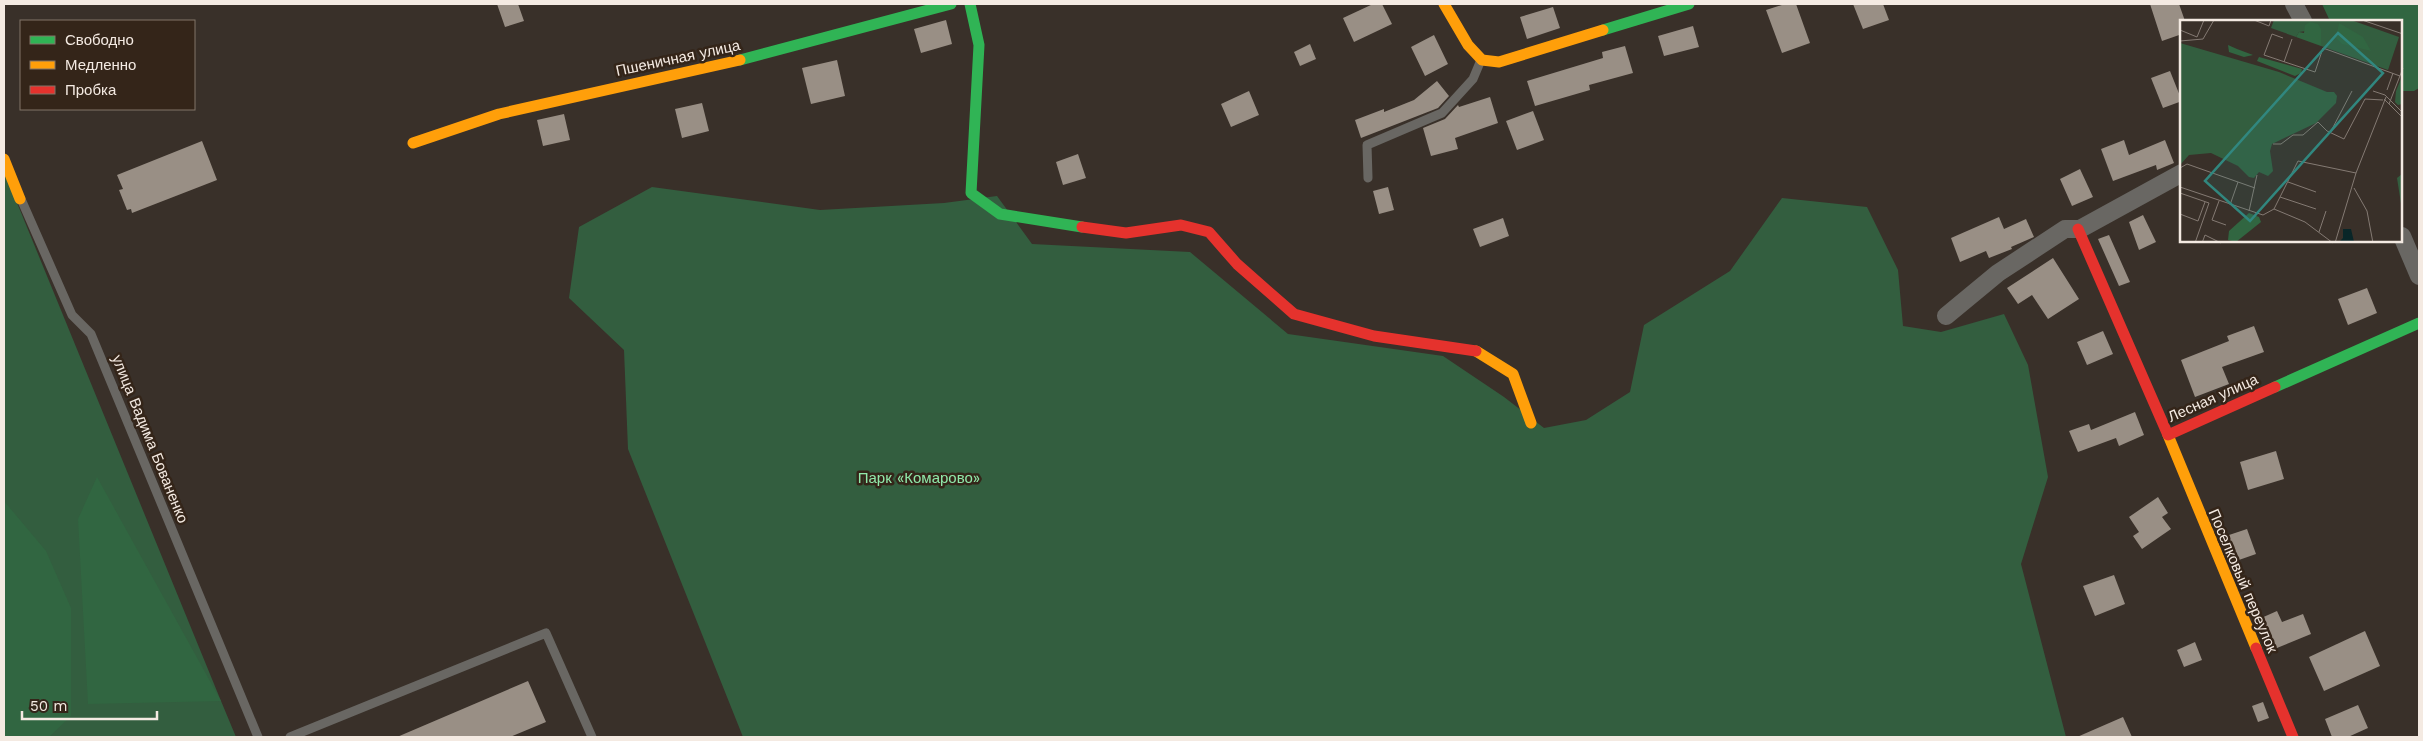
<svg xmlns="http://www.w3.org/2000/svg" width="2423" height="741" font-family="'Work Sans',sans-serif">
<style>
.green{fill:#335e3f}
.forest{fill:#316641}
.building{fill:#998f85}
.lines{fill:none;stroke-linecap:round;stroke-linejoin:round}
.lane{stroke:#696763;stroke-width:9}
.street{stroke:#696763;stroke-width:18}
.fast{stroke:#30b455;stroke-width:11}
.slow{stroke:#ff9f0a;stroke-width:11}
.jam{stroke:#e5322d;stroke-width:11}
.labels{text-anchor:middle;stroke-width:5;stroke-linejoin:round;paint-order:stroke}
.street-label{font-size:15px;fill:#f4eae2;stroke:#342519}
.park-label{font-size:15px;fill:#90e9aa;stroke:#342519}
.inset-road{fill:none;stroke:#847a73;stroke-width:1}
.view{fill:#31877f;fill-opacity:0.15;stroke:#31877f;stroke-width:2.5}
.inset-edge{fill:none;stroke:#f4eae2;stroke-width:2.5}
</style>
<rect width="100%" height="100%" fill="#393029"/>
<!-- green -->
<path class="green" d="M 4,171 L 221,701 L 236,737 L 4,737 Z
M 652,187 L 820,210 L 944,203 L 997,196 L 1032,244 L 1190,252 L 1288,334 L 1443,356 L 1504,397 L 1544,428 L 1586,420 L 1630,392 L 1644,325 L 1730,271 L 1782,198 L 1867,207 L 1898,270 L 1903,326 L 1941,332 L 2004,314 L 2028,365 L 2048,477 L 2021,564 L 2066,737 L 743,737 L 628,449 L 624,350 L 569,298 L 579,227 Z"/>
<!-- forest -->
<path class="forest" d="M 2322,4 L 2419,4 L 2419,88 L 2414,91 L 2402,91 L 2402,21 L 2330,21 Z
M 97,477 L 221,701 L 88,704 L 78,519 Z
M 4,501 L 46,551 L 71,608 L 71,716 L 49,737 L 4,737 Z"/>
<!-- building -->
<path class="building" d="M 497,4 L 518,4 L 524,21 L 505,27 Z
M 1373,4 L 1382,4 L 1392,24 L 1354,42 L 1343,18 Z
M 1785,4 L 1796,4 L 1810,43 L 1782,53 L 1766,10 Z
M 1853,4 L 1883,4 L 1889,20 L 1863,29 Z
M 2150,4 L 2179,4 L 2185,21 L 2182,21 L 2182,34 L 2162,41 Z
M 1553,7 L 1560,28 L 1527,39 L 1520,17 Z
M 946,20 L 952,44 L 921,53 L 914,29 Z
M 1693,26 L 1699,47 L 1664,56 L 1658,36 Z
M 1434,35 L 1448,64 L 1425,76 L 1411,47 Z
M 1310,44 L 1316,59 L 1300,66 L 1294,52 Z
M 1625,46 L 1633,73 L 1589,85 L 1590,90 L 1535,106 L 1527,81 L 1603,58 L 1602,52 Z
M 837,60 L 845,96 L 811,104 L 802,68 Z
M 2170,71 L 2182,101 L 2163,108 L 2151,78 Z
M 1437,81 L 1449,96 L 1438,108 L 1361,138 L 1355,120 L 1384,109 L 1384,112 L 1414,100 Z
M 1249,91 L 1259,115 L 1231,127 L 1221,104 Z
M 1490,97 L 1498,123 L 1455,138 L 1458,149 L 1431,156 L 1423,128 L 1445,119 L 1458,105 L 1459,107 Z
M 702,103 L 709,131 L 682,138 L 675,109 Z
M 1533,111 L 1544,140 L 1517,150 L 1506,121 Z
M 564,114 L 570,140 L 543,146 L 537,120 Z
M 2124,140 L 2129,155 L 2165,140 L 2174,163 L 2157,170 L 2156,165 L 2113,181 L 2101,149 Z
M 202,141 L 217,180 L 132,213 L 131,209 L 127,210 L 119,190 L 123,189 L 117,175 Z
M 1078,154 L 1086,178 L 1063,185 L 1056,162 Z
M 2080,169 L 2093,197 L 2072,206 L 2060,179 Z
M 1388,187 L 1394,210 L 1379,214 L 1373,191 Z
M 2143,215 L 2156,242 L 2139,250 L 2129,222 Z
M 1999,217 L 2004,229 L 2026,219 L 2034,237 L 2011,247 L 2012,249 L 1989,258 L 1986,251 L 1960,262 L 1951,238 Z
M 1503,218 L 1509,236 L 1480,247 L 1473,229 Z
M 2109,235 L 2130,282 L 2119,286 L 2098,239 Z
M 2053,258 L 2079,299 L 2048,319 L 2032,295 L 2018,304 L 2007,288 Z
M 2367,288 L 2377,313 L 2348,325 L 2338,299 Z
M 2254,326 L 2264,352 L 2222,367 L 2229,384 L 2195,397 L 2181,360 L 2229,341 L 2227,336 Z
M 2103,331 L 2113,354 L 2087,365 L 2077,342 Z
M 2135,412 L 2144,435 L 2119,446 L 2116,438 L 2078,452 L 2069,431 L 2089,424 L 2091,430 Z
M 2276,451 L 2284,479 L 2248,490 L 2240,462 Z
M 2158,497 L 2168,513 L 2162,517 L 2171,529 L 2142,549 L 2133,536 L 2139,532 L 2129,517 Z
M 2247,529 L 2256,554 L 2236,561 L 2226,536 Z
M 2114,575 L 2125,604 L 2095,616 L 2083,586 Z
M 2277,611 L 2282,622 L 2303,614 L 2311,634 L 2272,650 L 2259,619 Z
M 2365,631 L 2380,666 L 2324,691 L 2309,657 Z
M 2195,642 L 2202,660 L 2184,667 L 2177,650 Z
M 528,681 L 546,722 L 510,737 L 397,737 Z
M 2263,702 L 2269,718 L 2258,722 L 2252,706 Z
M 2358,705 L 2368,728 L 2348,737 L 2332,737 L 2325,719 Z
M 2123,717 L 2132,737 L 2077,737 Z"/>
<g class="lines">
<!-- lane -->
<path class="lane" d="M 1368,178 L 1367,145 L 1442,113 L 1473,79 L 1481,60
M 21,199 L 72,315 L 91,334 L 258,737
M 290,737 L 546,633 L 592,737"/>
<!-- street -->
<path class="street" d="M 2294,4 L 2303,21
M 2402,236 L 2419,276
M 1946,316 L 1998,273 L 2065,229 L 2080,229 L 2182,173"/>
<!-- fast -->
<path class="fast" d="M 970,4 L 979,45 L 971,193 L 1000,214 L 1082,227
M 1603,30 L 1689,4
M 740,60 L 951,4
M 2275,387 L 2419,323"/>
<!-- slow -->
<path class="slow" d="M 1444,4 L 1468,45 L 1482,60 L 1499,62 L 1603,30
M 413,143 L 499,114 L 740,60
M 4,159 L 20,199
M 1476,351 L 1513,374 L 1531,423
M 2168,435 L 2256,648"/>
<!-- jam -->
<path class="jam" d="M 1082,227 L 1126,233 L 1181,225 L 1209,232 L 1237,264 L 1294,314 L 1374,336 L 1476,351
M 2078,229 L 2168,435 L 2275,387
M 2256,648 L 2293,737"/>
</g>
<g class="labels">
<!-- street labels -->
<g class="street-label">
<text transform="translate(678 58) rotate(-12)" y="5">Пшеничная улица</text>
<text transform="translate(2213 398) rotate(-24)" y="5">Лесная улица</text>
<text transform="translate(150 439) rotate(68)" y="5">улица Вадима Бованенко</text>
<text transform="translate(2243 581) rotate(67)" y="5">Поселковый переулок</text>
</g>
<!-- park labels -->
<g class="park-label">
<text x="919" y="483">Парк «Комарово»</text>
</g>
</g>
<!-- overview -->
<g transform="translate(2180 20)">
<rect width="222" height="222" fill="#393029"/>
<path d="M 94,0 L 171,0 L 219,17 L 208,50 L 141,26 L 141,9 L 119,12 L 116,17 L 91,8 ZM 0,23 L 99,52 L 147,72 L 154,72 L 157,76 L 156,83 L 136,103 L 92,124 L 90,131 L 93,151 L 88,156 L 79,152 L 74,158 L 69,157 L 58,146 L 31,133 L 9,135 L 0,145 ZM 221,59 L 222,84 L 218,85 L 215,82 L 216,71 ZM 222,154 L 222,190 L 217,158 Z" fill="#335e3f"/>
<path d="M 130,2 L 138,4 L 141,9 L 141,26 L 116,17 L 119,12 L 124,13 L 125,5 ZM 159,3 L 183,17 L 191,31 L 162,24 L 156,18 ZM 48,25 L 57,29 L 73,35 L 64,37 L 49,32 ZM 79,37 L 122,49 L 121,53 L 115,56 L 77,41 ZM 69,193 L 79,197 L 81,202 L 56,222 L 48,220 L 49,211 Z" fill="#316641"/>
<path d="M 163,209 L 171,209 L 174,222 L 159,222 L 163,218 Z" fill="#092628"/>
<path class="inset-road" d="M 74,0 L 89,6 L 91,0M 182,0 L 223,14M 0,10 L 17,17 L 24,0M 103,18 L 92,14 L 84,35 L 135,52 L 143,28 L 220,56M 0,21 L 23,19 L 34,0M 104,42 L 112,19M 207,70 L 213,53M 193,71 L 205,75 L 223,93M 204,79 L 223,98M 209,84 L 223,48M 150,113 L 172,71M 93,124 L 101,124 L 113,115 L 123,115 L 138,102 L 147,111 L 164,119 L 185,79 L 203,80M 0,148 L 7,144 L 58,162M 108,162 L 136,172M 0,167 L 83,195 L 94,189 L 118,141 L 176,153M 174,168 L 187,191 L 193,223M 0,173 L 29,183 L 15,223M 100,177 L 136,189M 39,181 L 32,200 L 46,205M 50,185 L 58,162 L 75,168M 94,189 L 125,202 L 153,223M 69,191 L 77,155M 0,194 L 18,201 L 25,182M 139,212 L 146,191M 22,223 L 25,215 L 41,223M 155,223 L 176,153 L 206,77"/>
<path class="view" d="M 158,13 L 203,53 L 70,201 L 25,161 Z"/>
<rect width="222" height="222" class="inset-edge"/>
</g>
<!-- border -->
<rect width="2423" height="741" fill="none" stroke="#f4eae2" stroke-width="10"/>
<!-- legend -->
<rect x="20" y="20" width="175" height="90" fill="#342519" stroke="#817469"/>
<rect x="30" y="36" width="25" height="8" fill="#30b455" stroke="#817469"/>
<text x="65" y="45" font-size="15" fill="#f4eae2">Свободно</text>
<rect x="30" y="61" width="25" height="8" fill="#ff9f0a" stroke="#817469"/>
<text x="65" y="70" font-size="15" fill="#f4eae2">Медленно</text>
<rect x="30" y="86" width="25" height="8" fill="#e5322d" stroke="#817469"/>
<text x="65" y="95" font-size="15" fill="#f4eae2">Пробка</text>
<!-- scale -->
<path d="M22 711v8h135v-8" fill="none" stroke="#f4eae2" stroke-width="2.5"/>
<text x="30" y="711" font-size="15" fill="#f4eae2" stroke="#342519" stroke-width="4" paint-order="stroke">50 m</text>
</svg>
